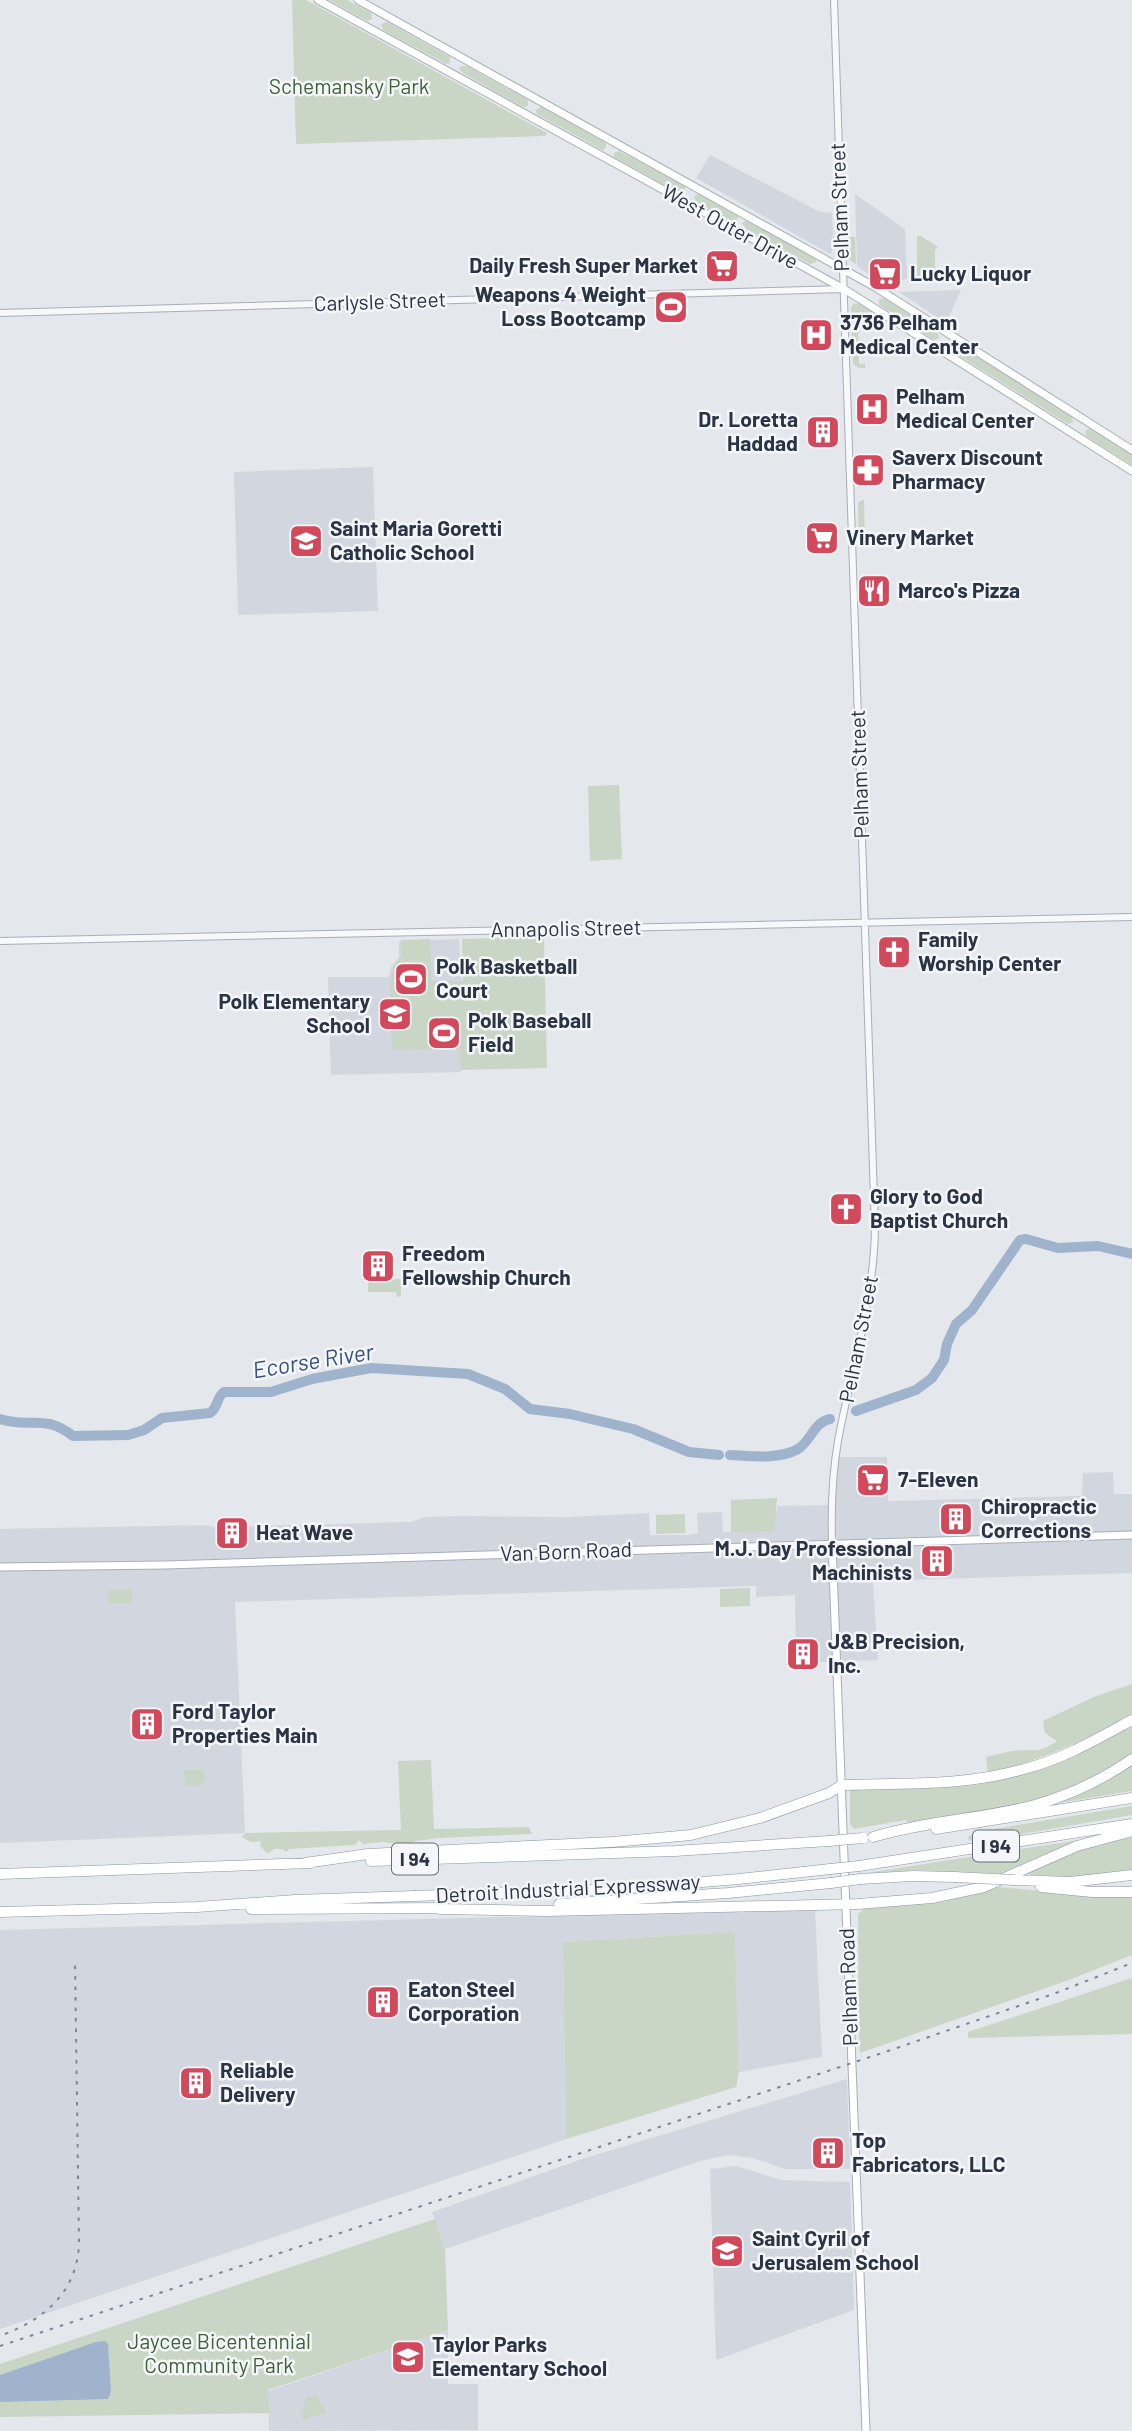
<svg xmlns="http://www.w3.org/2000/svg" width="1132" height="2431" font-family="Barlow,sans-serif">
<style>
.built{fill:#d2d6de}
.green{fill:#c9d6c5}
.water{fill:#9fb4cc}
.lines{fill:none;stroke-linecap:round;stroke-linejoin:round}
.river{stroke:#9fb4cc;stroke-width:10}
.tertiary-casing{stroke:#a9aeb7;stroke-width:8}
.secondary-casing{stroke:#a9aeb7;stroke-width:9}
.motorway-casing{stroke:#8b94a3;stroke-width:11}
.tertiary{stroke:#f7f8fa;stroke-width:6}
.secondary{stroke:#fff;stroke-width:7}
.motorway{stroke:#fff;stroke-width:10}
.rail{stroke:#7d8696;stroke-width:2;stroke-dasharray:3.5 7;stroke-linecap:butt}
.motorway-bridge-casing{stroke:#8b94a3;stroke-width:11;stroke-linecap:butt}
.motorway-bridge{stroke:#fff;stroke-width:10}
.labels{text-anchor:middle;stroke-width:5;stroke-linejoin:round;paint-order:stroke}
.shield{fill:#f4f6f9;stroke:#676e7b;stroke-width:2}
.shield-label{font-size:19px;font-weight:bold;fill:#2b3445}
.park-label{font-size:21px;fill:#3f6138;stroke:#f4f6f9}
.street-label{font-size:21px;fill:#2b3445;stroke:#f4f6f9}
.poi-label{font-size:21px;font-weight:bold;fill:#2b3445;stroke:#f4f6f9;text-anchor:start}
.water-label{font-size:23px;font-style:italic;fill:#34527a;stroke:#f4f6f9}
</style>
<rect width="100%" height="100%" fill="#e4e7ec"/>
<!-- built -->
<path class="built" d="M 710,155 L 820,212 L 832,213 L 834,246 L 832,252 L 830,254 L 696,178 Z
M 855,194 L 905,229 L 907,279 L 878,281 L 857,266 Z
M 961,290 L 946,323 L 899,292 Z
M 373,467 L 378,611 L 238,615 L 234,472 Z
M 459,939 L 462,982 L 461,1072 L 331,1075 L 328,977 L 389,977 L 391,967 L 399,957 L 399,941 Z
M 836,1457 L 887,1457 L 888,1501 L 1082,1496 L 1083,1473 L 1113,1472 L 1114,1494 L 1132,1494 L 1132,1573 L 873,1581 L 878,1660 L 796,1663 L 795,1595 L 756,1597 L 756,1586 L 235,1602 L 245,1833 L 0,1843 L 0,1529 L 209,1525 L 212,1527 L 253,1526 L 412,1522 L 423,1517 L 459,1516 L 570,1517 L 649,1513 L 650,1535 L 687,1535 L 698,1533 L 697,1513 L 722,1512 L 723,1532 L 774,1530 L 774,1511 L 777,1511 L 777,1506 L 832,1505 Z
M 815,1909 L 822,2057 L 739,2072 L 733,1932 L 563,1942 L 566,2139 L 0,2329 L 0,1930 Z
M 847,2079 L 850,2169 L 785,2169 L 753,2158 L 728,2155 L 700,2161 L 445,2249 L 432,2212 L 582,2159 Z
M 736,2166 L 782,2180 L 850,2182 L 854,2310 L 716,2360 L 710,2169 Z
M 448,2330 L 448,2384 L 478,2384 L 478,2430 L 269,2431 L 268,2391 Z"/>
<!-- green -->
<path class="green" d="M 292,0 L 306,0 L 547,133 L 545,136 L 296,144 Z
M 329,0 L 347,0 L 371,13 L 372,19 L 367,21 Z
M 387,22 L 450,57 L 450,63 L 446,64 L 383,30 L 381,24 Z
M 461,66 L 467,66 L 528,100 L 528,106 L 523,107 L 463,73 L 459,69 Z
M 541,107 L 606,143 L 606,148 L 602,150 L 537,114 L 536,110 Z
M 619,151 L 682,184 L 685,186 L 685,192 L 679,193 L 614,157 L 614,153 Z
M 699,194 L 739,216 L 735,223 L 696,202 L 694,196 Z
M 747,220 L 815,257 L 816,262 L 810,264 L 746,229 L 742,223 Z
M 917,236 L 921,236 L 938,247 L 935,250 L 935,281 L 921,282 L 917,279 Z
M 848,237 L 855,237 L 856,264 L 848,259 Z
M 884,298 L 938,333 L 939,338 L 934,340 L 879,305 L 879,299 Z
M 859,303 L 882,317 L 877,327 L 873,317 L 865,319 L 862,323 L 858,324 L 859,364 L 865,364 L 865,368 L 859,368 L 853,364 L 851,308 L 853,304 Z
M 952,341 L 1072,417 L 1073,422 L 1068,424 L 947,348 L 947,343 Z
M 1090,428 L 1132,455 L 1132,465 L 1086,436 L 1085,431 Z
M 864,500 L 865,546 L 859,545 L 858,502 Z
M 619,785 L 622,859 L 590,861 L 588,786 Z
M 544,937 L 547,1068 L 461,1070 L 460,1049 L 392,1050 L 390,987 L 393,968 L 401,957 L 401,940 L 430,939 L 431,981 L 463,981 L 462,939 Z
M 401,1279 L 401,1296 L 397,1297 L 396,1292 L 368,1292 L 368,1280 Z
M 777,1498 L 774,1531 L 731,1532 L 731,1500 Z
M 685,1514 L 685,1533 L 656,1534 L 656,1515 Z
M 750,1588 L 750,1606 L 720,1607 L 720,1589 Z
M 108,1590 L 132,1590 L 132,1603 L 109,1603 Z
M 1132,1684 L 1132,1715 C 1085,1740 1040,1761 988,1773 L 986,1757 C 995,1755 1005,1752 1014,1751 C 1035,1748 1036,1755 1057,1741 L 1045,1733 L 1043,1721 L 1096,1696 Z
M 1132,1724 L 1132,1754 C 1107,1770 1083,1784 1056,1794 C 1009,1811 956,1815 907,1823 L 906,1820 L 854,1829 L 850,1824 L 850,1789 L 1024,1774 L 1062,1761 Z
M 431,1760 L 434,1829 L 529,1827 L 532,1834 L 440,1838 L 415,1841 L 410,1845 L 382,1842 L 363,1844 L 359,1840 L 355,1845 L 289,1849 L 286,1852 L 282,1849 L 274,1849 L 271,1852 L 267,1853 L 260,1846 L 261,1841 L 251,1842 L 242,1837 L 245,1833 L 401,1830 L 398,1761 Z
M 1132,1764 L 1132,1791 L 1058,1803 L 1058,1801 Z
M 204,1770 L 205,1782 L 201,1782 L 201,1786 L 186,1786 L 183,1770 Z
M 1132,1806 L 1132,1815 L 975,1842 L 969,1840 L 968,1837 L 976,1832 Z
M 1132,1837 L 1132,1871 L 1074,1877 L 1023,1874 L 1084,1848 Z
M 1080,1840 L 1009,1874 L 919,1870 L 866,1873 Z
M 999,1887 L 1098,1896 L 1132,1895 L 1132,1955 L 1069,1980 L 860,2053 C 857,2006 859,1961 858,1914 L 866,1907 L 942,1902 Z
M 734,1932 L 739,2072 L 736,2087 L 566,2139 L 563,1942 Z
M 1132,1978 L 1132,2034 L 968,2038 L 968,2032 Z
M 435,2219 L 445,2249 L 448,2330 L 268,2390 L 269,2413 L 0,2417 L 0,2364 Z
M 317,2396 L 326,2412 L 303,2420 L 300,2411 L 303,2410 L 306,2398 Z"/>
<!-- water -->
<path class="water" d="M 105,2341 L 108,2344 L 111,2391 L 108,2399 L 0,2402 L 0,2375 L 96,2342 Z"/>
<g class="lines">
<!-- river -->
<path class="river" d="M 856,1411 L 916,1390 L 932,1378 L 944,1360 L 947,1344 L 956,1324 L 972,1310 L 1020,1240 L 1026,1239 L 1058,1248 L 1098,1246 L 1132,1254
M 0,1419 C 30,1429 44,1413 73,1436 L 128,1435 L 144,1430 L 162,1418 L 210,1413 C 218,1408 217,1396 224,1392 L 271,1392 L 312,1379 L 371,1368 L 468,1374 L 505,1389 L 530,1409 L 570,1414 L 633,1429 L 689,1452 L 719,1455
M 730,1455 C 751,1456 778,1460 798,1449 C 811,1441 814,1422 830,1419"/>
<!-- tertiary casing -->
<g class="tertiary-casing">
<path id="tertiary" d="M 0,313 L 844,289
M 0,941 L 1132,917
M 832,1543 C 831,1509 832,1475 838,1441 C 851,1370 874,1301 875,1228 L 834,0"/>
</g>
<!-- secondary casing -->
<g class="secondary-casing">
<path id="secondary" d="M 318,0 L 844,289 L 1132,471
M 358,0 L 875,287 L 1132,450
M 832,1543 L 866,2431
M 0,1567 L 165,1565 L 1132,1535"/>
</g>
<!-- motorway casing -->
<g class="motorway-casing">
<path id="motorway" d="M 936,1829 L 1132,1798
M 873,1837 C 926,1821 982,1819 1035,1805 C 1070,1795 1102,1780 1132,1759
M 371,1861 L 675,1851 L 829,1841
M 305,1863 L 368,1854 L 612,1842 L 691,1835 L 760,1818 L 829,1793 L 842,1785 C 903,1783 966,1786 1024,1769 C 1063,1759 1097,1739 1132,1720
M 859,1866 L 1132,1824
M 0,1874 L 311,1863
M 860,1879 L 913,1876 L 954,1877
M 1015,1880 L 1070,1882 L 1132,1875
M 1041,1887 L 1092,1892 L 1132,1892
M 559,1904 L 728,1893 L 831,1883
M 251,1909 L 446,1908
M 440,1909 L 547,1911 L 858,1904 L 932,1898 L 984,1887 L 1077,1846 L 1132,1831
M 0,1912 L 197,1907 L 295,1900 L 616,1889 L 739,1879 L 830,1869"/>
</g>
<!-- tertiary -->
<use href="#tertiary" class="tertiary"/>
<!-- secondary -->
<use href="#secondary" class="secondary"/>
<!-- motorway -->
<use href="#motorway" class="motorway"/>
<!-- rail -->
<path class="rail" d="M 5,2334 C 46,2318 77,2291 79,2244 L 75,1960
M 0,2346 L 894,2049 L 1056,1993 L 1132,1963"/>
<!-- motorway-bridge casing -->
<g class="motorway-bridge-casing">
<path id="motorway-bridge" d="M 829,1841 L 863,1838
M 830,1869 L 859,1866
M 954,1877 L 1015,1880
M 831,1883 L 860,1879"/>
</g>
<!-- motorway-bridge -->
<use href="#motorway-bridge" class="motorway-bridge"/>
</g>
<!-- icons -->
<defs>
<g id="supermarket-square" transform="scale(1.75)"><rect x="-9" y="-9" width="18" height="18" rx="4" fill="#d1495b" stroke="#f4f6f9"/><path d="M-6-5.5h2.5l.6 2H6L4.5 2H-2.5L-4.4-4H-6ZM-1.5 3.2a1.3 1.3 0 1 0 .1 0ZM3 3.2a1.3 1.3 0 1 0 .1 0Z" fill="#fff"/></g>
<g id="stadium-square" transform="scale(1.75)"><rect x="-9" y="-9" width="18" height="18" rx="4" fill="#d1495b" stroke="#f4f6f9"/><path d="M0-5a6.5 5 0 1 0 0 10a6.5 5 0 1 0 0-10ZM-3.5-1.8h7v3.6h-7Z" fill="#fff"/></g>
<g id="hospital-square" transform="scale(1.75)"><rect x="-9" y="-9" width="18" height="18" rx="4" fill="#d1495b" stroke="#f4f6f9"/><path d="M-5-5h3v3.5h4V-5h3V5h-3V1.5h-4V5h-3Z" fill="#fff"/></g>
<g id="building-square" transform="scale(1.75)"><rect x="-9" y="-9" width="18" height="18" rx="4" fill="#d1495b" stroke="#f4f6f9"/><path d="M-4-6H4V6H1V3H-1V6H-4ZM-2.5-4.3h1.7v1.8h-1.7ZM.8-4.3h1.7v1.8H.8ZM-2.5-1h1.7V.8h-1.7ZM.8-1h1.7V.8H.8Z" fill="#fff"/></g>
<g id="pharmacy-square" transform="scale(1.75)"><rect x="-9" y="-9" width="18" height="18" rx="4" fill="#d1495b" stroke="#f4f6f9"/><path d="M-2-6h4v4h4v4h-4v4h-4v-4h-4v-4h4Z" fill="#fff"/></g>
<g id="school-square" transform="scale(1.75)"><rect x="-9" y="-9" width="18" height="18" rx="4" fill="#d1495b" stroke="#f4f6f9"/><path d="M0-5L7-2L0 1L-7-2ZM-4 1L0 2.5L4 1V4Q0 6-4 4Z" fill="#fff"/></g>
<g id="restaurant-square" transform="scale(1.75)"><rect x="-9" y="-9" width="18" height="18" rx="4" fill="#d1495b" stroke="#f4f6f9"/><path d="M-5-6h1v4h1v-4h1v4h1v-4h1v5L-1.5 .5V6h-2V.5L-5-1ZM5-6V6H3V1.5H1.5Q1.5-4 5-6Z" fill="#fff"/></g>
<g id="church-square" transform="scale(1.75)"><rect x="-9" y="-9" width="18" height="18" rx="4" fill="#d1495b" stroke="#f4f6f9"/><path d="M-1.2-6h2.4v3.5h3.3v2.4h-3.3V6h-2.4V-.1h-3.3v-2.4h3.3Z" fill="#fff"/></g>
</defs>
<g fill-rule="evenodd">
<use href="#supermarket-square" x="722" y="266"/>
<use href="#supermarket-square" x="885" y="274"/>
<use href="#stadium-square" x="671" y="307"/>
<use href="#hospital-square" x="816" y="335"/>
<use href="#hospital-square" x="872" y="409"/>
<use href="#building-square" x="823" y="432"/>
<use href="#pharmacy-square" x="868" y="470"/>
<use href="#supermarket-square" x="822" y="538"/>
<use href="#school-square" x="306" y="541"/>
<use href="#restaurant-square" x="874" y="591"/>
<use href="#church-square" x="894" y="952"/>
<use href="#stadium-square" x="411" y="979"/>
<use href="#school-square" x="395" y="1014"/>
<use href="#stadium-square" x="444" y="1033"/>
<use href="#church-square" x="846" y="1209"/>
<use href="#building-square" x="378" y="1266"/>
<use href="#supermarket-square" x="873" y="1480"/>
<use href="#building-square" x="956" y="1519"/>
<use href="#building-square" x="232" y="1533"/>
<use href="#building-square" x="937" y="1561"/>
<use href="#building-square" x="803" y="1654"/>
<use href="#building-square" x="147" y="1724"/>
<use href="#building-square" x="383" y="2002"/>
<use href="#building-square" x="196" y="2083"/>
<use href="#building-square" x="828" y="2153"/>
<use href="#school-square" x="727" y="2251"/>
<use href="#school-square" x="408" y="2357"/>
</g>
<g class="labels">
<!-- shield labels -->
<g class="shield">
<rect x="973" y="1830.5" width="46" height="31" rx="5"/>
<rect x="392" y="1843.5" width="46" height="31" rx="5"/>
</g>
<g class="shield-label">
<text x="996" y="1853">I 94</text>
<text x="415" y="1866">I 94</text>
</g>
<!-- park labels -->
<g class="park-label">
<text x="349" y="94">Schemansky Park</text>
<text x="219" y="2349">Jaycee Bicentennial<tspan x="219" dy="24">Community Park</tspan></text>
</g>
<!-- street labels -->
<g class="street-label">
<text transform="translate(840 207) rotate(-92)" y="7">Pelham Street</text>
<text transform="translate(730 227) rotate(29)" y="7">West Outer Drive</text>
<text transform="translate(380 302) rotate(-2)" y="7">Carlysle Street</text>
<text transform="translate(860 774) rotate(-92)" y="7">Pelham Street</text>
<text transform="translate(566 929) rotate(-1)" y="7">Annapolis Street</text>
<text transform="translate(859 1339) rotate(-79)" y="7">Pelham Street</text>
<text transform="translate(566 1552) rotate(-2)" y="7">Van Born Road</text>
<text transform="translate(568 1889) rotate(-3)" y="7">Detroit Industrial Expressway</text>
<text transform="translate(849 1987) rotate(-92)" y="7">Pelham Road</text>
</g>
<!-- poi labels -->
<g class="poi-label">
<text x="698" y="273" text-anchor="end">Daily Fresh Super Market</text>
<text x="910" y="281">Lucky Liquor</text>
<text x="646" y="302" text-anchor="end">Weapons 4 Weight<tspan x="646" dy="24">Loss Bootcamp</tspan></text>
<text x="840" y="330">3736 Pelham<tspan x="840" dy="24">Medical Center</tspan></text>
<text x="896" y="404">Pelham<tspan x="896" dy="24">Medical Center</tspan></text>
<text x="798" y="427" text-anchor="end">Dr. Loretta<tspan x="798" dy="24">Haddad</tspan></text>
<text x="892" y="465">Saverx Discount<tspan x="892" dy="24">Pharmacy</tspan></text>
<text x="330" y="536">Saint Maria Goretti<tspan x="330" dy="24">Catholic School</tspan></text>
<text x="846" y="545">Vinery Market</text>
<text x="898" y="598">Marco's Pizza</text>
<text x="918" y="947">Family<tspan x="918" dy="24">Worship Center</tspan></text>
<text x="436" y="974">Polk Basketball<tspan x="436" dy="24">Court</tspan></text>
<text x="370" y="1009" text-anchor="end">Polk Elementary<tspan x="370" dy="24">School</tspan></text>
<text x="468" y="1028">Polk Baseball<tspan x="468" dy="24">Field</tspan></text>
<text x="870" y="1204">Glory to God<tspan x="870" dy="24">Baptist Church</tspan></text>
<text x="402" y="1261">Freedom<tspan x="402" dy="24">Fellowship Church</tspan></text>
<text x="898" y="1487">7-Eleven</text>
<text x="981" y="1514">Chiropractic<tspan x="981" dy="24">Corrections</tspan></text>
<text x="256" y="1540">Heat Wave</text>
<text x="912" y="1556" text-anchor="end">M.J. Day Professional<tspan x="912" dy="24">Machinists</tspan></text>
<text x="828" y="1649">J&amp;B Precision,<tspan x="828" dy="24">Inc.</tspan></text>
<text x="172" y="1719">Ford Taylor<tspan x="172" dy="24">Properties Main</tspan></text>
<text x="408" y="1997">Eaton Steel<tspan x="408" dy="24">Corporation</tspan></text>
<text x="220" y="2078">Reliable<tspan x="220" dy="24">Delivery</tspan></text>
<text x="852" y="2148">Top<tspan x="852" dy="24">Fabricators, LLC</tspan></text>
<text x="752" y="2246">Saint Cyril of<tspan x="752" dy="24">Jerusalem School</tspan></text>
<text x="432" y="2352">Taylor Parks<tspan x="432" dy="24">Elementary School</tspan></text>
</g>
<!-- water labels -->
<g class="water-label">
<text transform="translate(313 1361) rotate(-9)" y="8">Ecorse River</text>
</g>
</g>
</svg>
